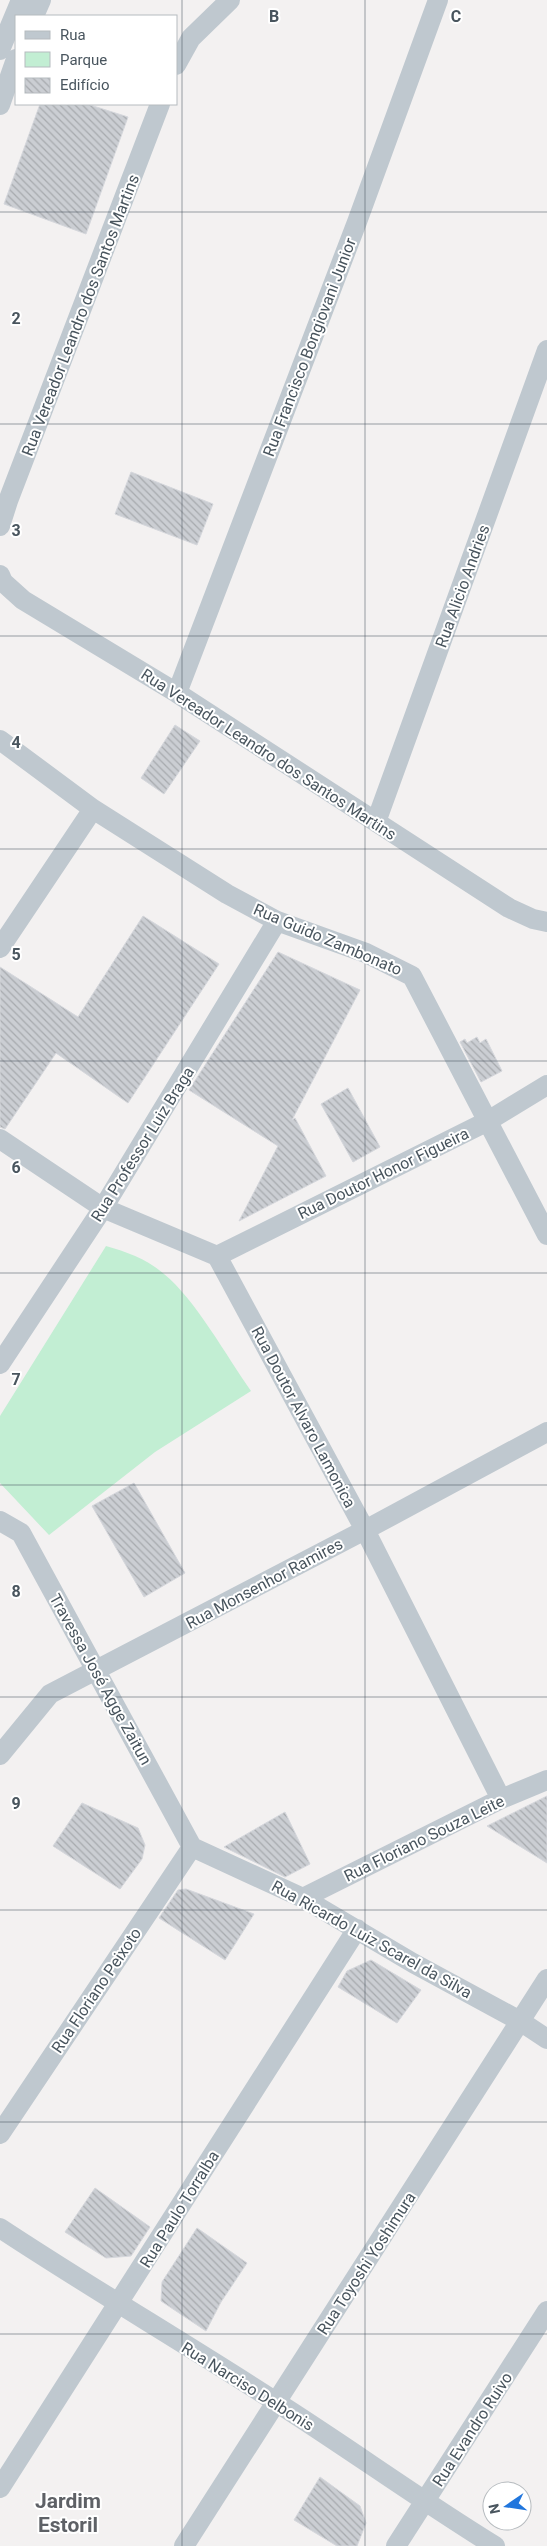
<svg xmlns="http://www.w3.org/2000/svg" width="547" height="2546" font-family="Roboto,sans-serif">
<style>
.green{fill:#c2eed3}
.building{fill:url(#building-back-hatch);stroke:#d5d7dc}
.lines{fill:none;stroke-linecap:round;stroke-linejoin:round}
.street{stroke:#bfc8cf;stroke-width:20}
.grid{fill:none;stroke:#49555e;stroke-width:1;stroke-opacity:0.55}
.labels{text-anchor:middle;stroke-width:4;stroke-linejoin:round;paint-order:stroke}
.street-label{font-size:16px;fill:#49555e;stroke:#fff}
.district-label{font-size:21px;font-weight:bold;fill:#5e6166;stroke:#fff}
.grid-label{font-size:16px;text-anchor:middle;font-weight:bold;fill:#49555e;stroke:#fff;stroke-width:4;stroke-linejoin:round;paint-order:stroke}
</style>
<defs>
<pattern id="building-back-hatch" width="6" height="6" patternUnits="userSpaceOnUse" patternTransform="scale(1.25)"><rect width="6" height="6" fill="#cbced3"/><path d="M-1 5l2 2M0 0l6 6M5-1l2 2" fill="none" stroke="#a7aaae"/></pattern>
</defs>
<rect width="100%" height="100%" fill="#f3f1f1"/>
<!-- green -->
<path class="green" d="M 106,1246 C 127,1252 147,1259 164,1274 C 195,1299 227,1357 251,1391 L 155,1452 L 49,1535 L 0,1483 L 0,1416 Z"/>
<!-- building -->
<path class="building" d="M 40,104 L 87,104 L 128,117 L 86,234 L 4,204 Z
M 131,472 L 213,504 L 197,545 L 115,514 Z
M 175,725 L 200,741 L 164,794 L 141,778 Z
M 143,916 L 219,964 L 128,1103 L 56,1053 L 5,1129 L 0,1127 L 0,967 L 78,1017 Z
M 278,952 L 360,990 L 292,1120 L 295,1118 L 326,1176 L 239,1221 L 278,1146 L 189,1090 Z
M 477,1037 L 480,1043 L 486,1039 L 502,1071 L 481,1082 L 460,1042 L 465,1039 L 467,1043 Z
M 348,1088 L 380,1147 L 353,1162 L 321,1104 Z
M 134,1483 L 185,1573 L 144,1597 L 92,1506 Z
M 547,1796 L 547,1863 L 487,1826 Z
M 82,1803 L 138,1828 L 145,1845 L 142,1859 L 120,1889 L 53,1846 Z
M 285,1812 L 310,1864 L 285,1877 L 224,1847 Z
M 186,1889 L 254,1914 L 225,1960 L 159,1918 L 178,1890 Z
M 371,1960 L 421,1990 L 397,2023 L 338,1987 L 347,1971 Z
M 95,2188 L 150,2227 L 131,2256 L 106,2258 L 65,2232 Z
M 197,2228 L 247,2263 L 221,2302 L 206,2331 L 161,2301 L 162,2282 Z
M 320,2477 L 360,2506 L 366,2523 L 357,2546 L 337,2546 L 294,2520 Z"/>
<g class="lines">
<!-- street -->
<path class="street" d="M 34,16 L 41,0
M 0,50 L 21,0
M 176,65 L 191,38 L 230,0
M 0,105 L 16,59
M 0,526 L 8,501 L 160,104
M 0,575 L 3,582 L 23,600 L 177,693 L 509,908 L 533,919 L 547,922
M 177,693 L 357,222 L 438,0
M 0,740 L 93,809 L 227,894 L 277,921 L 366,953 L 412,976 L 547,1235
M 376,822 L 547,350
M 0,948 L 93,809
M 0,1139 L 103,1208 L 217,1256 L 365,1530 L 501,1799
M 217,1256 L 488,1121 L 547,1085
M 0,1364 L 103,1208 L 277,921
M 0,1521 L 21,1533 L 192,1847
M 0,1755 L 50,1694 L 365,1530 L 547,1432
M 192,1847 L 303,1898 L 413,1963 L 520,2021 L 547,2039
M 303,1898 L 501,1799 L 547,1780
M 0,2134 L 192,1847
M 0,2228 C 91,2288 185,2343 276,2402 C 350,2449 420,2500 495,2546
M 0,2488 L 357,1929
M 184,2546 L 547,1979
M 396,2546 L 547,2311"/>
</g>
<!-- grid -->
<path class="grid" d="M 182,0 L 182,2546M 365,0 L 365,2546M 0,212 L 547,212M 0,424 L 547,424M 0,636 L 547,636M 0,849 L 547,849M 0,1061 L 547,1061M 0,1273 L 547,1273M 0,1485 L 547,1485M 0,1697 L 547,1697M 0,1910 L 547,1910M 0,2122 L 547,2122M 0,2334 L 547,2334"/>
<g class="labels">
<!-- street labels -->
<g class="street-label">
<text transform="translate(80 315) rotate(-69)" y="6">Rua Vereador Leandro dos Santos Martins</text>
<text transform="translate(309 347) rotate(-69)" y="6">Rua Francisco Bongiovani Junior</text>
<text transform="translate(462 586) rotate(-70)" y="6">Rua Alicio Andries</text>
<text transform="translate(269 754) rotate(33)" y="6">Rua Vereador Leandro dos Santos Martins</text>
<text transform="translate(328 939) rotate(23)" y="6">Rua Guido Zambonato</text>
<text transform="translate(142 1144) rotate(-58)" y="6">Rua Professor Luiz Braga</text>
<text transform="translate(383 1173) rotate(-26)" y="6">Rua Doutor Honor Figueira</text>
<text transform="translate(304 1417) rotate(62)" y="6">Rua Doutor Alvaro Lamonica</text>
<text transform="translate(264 1583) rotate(-28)" y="6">Rua Monsenhor Ramires</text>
<text transform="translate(101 1679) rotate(61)" y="6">Travessa José Agge Zaitun</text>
<text transform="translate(424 1838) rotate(-26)" y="6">Rua Floriano Souza Leite</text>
<text transform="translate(372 1939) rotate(29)" y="6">Rua Ricardo Luiz Scarel da Silva</text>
<text transform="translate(96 1990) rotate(-56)" y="6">Rua Floriano Peixoto</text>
<text transform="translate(179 2209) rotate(-58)" y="6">Rua Paulo Torralba</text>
<text transform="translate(366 2263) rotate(-57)" y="6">Rua Toyoshi Yoshimura</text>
<text transform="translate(248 2386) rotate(32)" y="6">Rua Narciso Delbonis</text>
<text transform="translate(472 2429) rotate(-57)" y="6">Rua Evandro Ruivo</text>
</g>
<!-- district labels -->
<g class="district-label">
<text x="68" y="2508">Jardim<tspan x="68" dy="24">Estoril</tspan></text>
</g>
</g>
<g class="grid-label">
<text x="274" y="22">B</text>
<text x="456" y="22">C</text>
<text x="16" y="324">2</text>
<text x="16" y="536">3</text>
<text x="16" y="748">4</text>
<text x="16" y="960">5</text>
<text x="16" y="1173">6</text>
<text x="16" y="1385">7</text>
<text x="16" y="1597">8</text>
<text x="16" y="1809">9</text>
</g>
<!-- legend -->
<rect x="15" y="15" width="162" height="90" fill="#ffffff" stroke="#b6bbbf"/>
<rect x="25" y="31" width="25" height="8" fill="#bfc8cf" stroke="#b6bbbf"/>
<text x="60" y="40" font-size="15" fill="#49555e">Rua</text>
<rect x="25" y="52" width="25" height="15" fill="#c2eed3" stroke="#b6bbbf"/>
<text x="60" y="65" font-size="15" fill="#49555e">Parque</text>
<rect x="25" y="78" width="25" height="15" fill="url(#building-back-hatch)" stroke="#b6bbbf"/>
<text x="60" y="90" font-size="15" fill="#49555e">Edifício</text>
<!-- north arrow -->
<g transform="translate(507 2506) rotate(257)"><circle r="24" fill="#ffffff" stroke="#b6bbbf"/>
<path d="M0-4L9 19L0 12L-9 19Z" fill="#2176dd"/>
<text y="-8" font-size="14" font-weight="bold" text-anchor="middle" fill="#49555e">N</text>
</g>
</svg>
